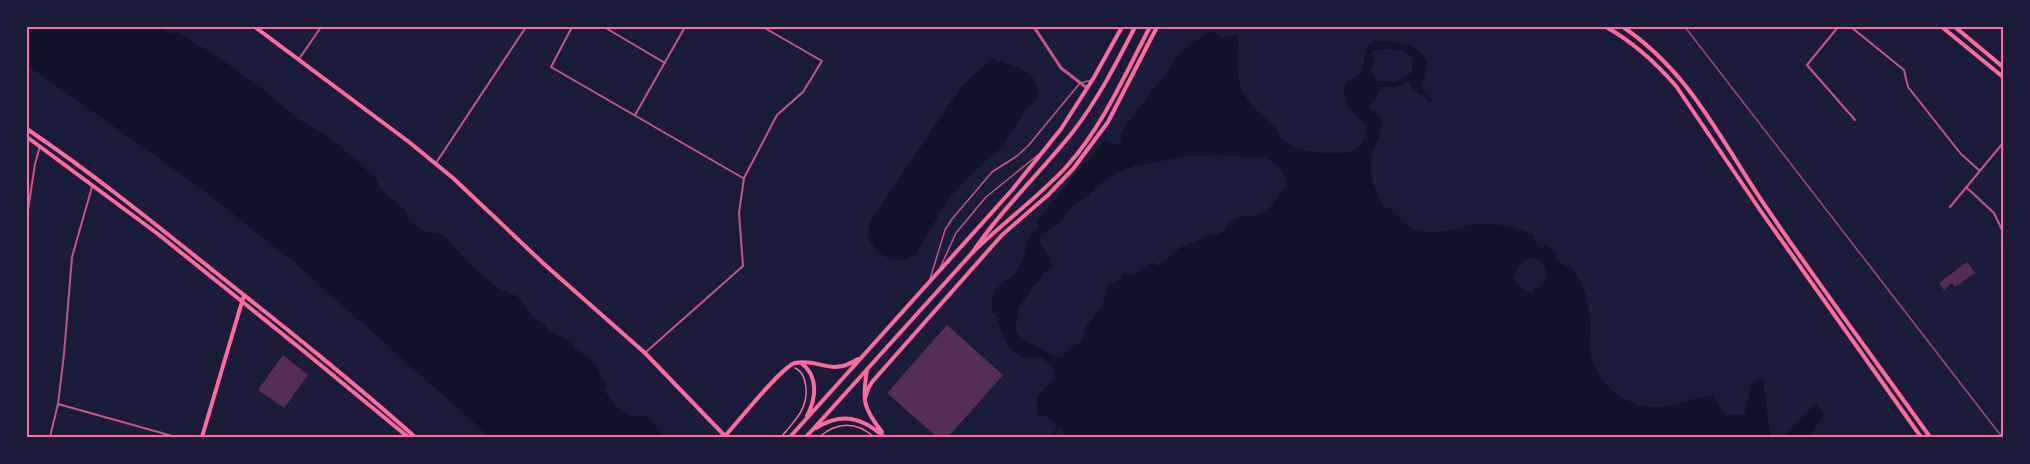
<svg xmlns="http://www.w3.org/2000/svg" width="2030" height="464" font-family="'Nunito Sans',sans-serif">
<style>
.water{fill:#12122b;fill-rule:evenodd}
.building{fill:#542f53}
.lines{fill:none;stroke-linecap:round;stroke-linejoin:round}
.path{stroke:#ff6b9d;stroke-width:1.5}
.service{stroke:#c65784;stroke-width:1.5}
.minor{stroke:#c65784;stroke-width:2}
.tertiary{stroke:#c65784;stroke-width:3}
.secondary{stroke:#ff6b9d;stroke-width:4}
.primary{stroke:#ff6b9d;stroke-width:4}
.trunk{stroke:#ff6b9d;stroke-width:4}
.rail{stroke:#a44b75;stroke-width:1.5}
.neatline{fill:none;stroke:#ff6b9d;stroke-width:2}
</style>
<rect width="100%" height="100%" fill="#1b1b3a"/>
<!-- water -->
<path class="water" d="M 27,27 L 156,27 L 174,34 L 178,32 L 224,61 L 263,89 L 299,120 L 328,136 L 376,178 L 379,187 L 406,212 L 409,220 L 423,231 L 443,235 L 470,264 L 500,290 L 517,296 L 535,319 L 544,324 L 550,333 C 557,333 563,339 570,341 C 575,351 583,353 591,360 C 598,368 602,376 607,385 L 604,390 C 612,401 626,423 641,415 L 649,418 L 665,437 L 490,437 L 295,263 L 199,187 L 27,65 Z
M 1210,31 L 1222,37 L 1239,34 C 1238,52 1235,71 1241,88 C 1248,105 1262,114 1274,127 C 1278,131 1279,138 1284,141 C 1297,152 1345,159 1359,147 C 1364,143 1366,133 1366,126 L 1348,107 L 1343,89 L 1347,81 L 1362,73 C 1366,61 1361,48 1374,41 C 1397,43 1416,39 1428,63 L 1421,87 L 1433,100 L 1430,103 L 1412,88 L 1411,82 L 1408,81 L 1397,87 L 1381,87 L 1377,97 L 1368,107 C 1371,112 1380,113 1381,120 C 1383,131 1376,142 1373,153 C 1367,173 1375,191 1385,208 L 1388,207 C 1396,214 1403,223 1413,228 C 1433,237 1452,229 1472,225 C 1492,221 1517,227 1535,236 L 1532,239 L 1543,249 L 1546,245 L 1557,255 L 1555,259 L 1566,267 L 1569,264 C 1579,278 1586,292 1589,310 C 1592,324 1589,337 1590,351 C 1593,380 1625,408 1655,407 C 1675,406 1693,398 1713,395 L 1726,415 L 1744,415 L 1753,380 L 1763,378 L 1770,435 L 1775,437 L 1068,437 L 1060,428 L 1054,437 L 1050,437 L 1058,426 L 1045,415 L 1037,416 L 1037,396 L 1052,381 L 1054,369 L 1044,359 C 1038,356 1032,358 1025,357 C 1007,353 1000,330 996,314 L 992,313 C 991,278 1007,288 1020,266 C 1025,258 1024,250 1027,242 C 1029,237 1035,231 1039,226 L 1036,221 L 1105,140 L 1117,145 L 1121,141 L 1121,132 L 1183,50 ZM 1373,50 C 1383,50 1406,47 1411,57 C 1413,61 1412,68 1413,72 L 1396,82 L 1377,81 L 1371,70 L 1374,64 L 1371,54 ZM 1221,155 L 1254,158 L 1264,156 L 1279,167 L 1287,181 C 1282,192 1271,211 1260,214 C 1242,219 1234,212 1223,232 L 1211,236 L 1210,234 L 1201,237 L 1202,240 L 1182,246 L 1157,267 L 1153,262 L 1134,275 L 1123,273 L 1118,281 L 1109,283 L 1102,306 L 1085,328 L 1081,342 L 1069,349 L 1062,357 L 1058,358 L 1021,339 L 1015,330 L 1019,307 L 1034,285 L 1041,279 L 1042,274 L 1052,267 L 1050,258 L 1039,242 L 1040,236 L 1058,224 L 1075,204 L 1087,197 L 1098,185 L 1118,172 L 1135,166 L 1188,156 ZM 1534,258 C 1551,264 1551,285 1533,290 L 1533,292 C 1523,292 1517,286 1513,277 L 1516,276 C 1515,265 1523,259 1534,258 Z
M 991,59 C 1012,65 1048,73 1035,102 L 1023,113 L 1003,146 L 975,170 L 949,198 L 915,255 C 893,268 879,255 867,237 L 870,222 L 961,87 Z
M 1816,404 L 1825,414 L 1809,437 L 1783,437 Z"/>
<!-- building -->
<path class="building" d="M 1967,262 L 1975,273 L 1955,287 L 1952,283 L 1944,290 L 1939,283 Z
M 947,325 L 1003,375 L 948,437 L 937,437 L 887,393 Z
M 283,355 L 308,375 L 284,408 L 258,390 Z"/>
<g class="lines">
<!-- path -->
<path class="path" d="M 781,437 C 794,422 808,409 806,388 C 805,379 803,372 795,368
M 819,437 C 837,422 856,421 874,437"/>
<!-- service -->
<path class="service" d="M 940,268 L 956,233 L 986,197 L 1038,155
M 930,279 L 945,230 L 952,219 L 992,172 L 1017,156 L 1028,146 L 1080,83 L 1092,80"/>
<!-- minor -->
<path class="minor" d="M 572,27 L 551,67 L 743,178
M 604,27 L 665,63
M 1838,27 L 1807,65 L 1855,120
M 1851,27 L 1904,70 L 1908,87 L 1961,154 L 1980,171
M 299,59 L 321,27
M 635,115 L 685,27
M 436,163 L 526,27
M 1966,187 L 1994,213 L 2003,232
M 1950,207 L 2003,143
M 27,217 L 35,164 L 40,146
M 646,352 L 743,266 L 739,213 L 744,178 L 777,115 L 803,92 L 822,61 L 763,27
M 58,404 L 176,437
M 50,437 L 58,404 L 64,354 L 72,257 L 92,187"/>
<!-- tertiary -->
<path class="tertiary" d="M 1034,27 L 1061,68 L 1087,88"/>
<!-- secondary -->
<path class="secondary" d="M 255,27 L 409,142 L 453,178 L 544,264 L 645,353 L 725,436
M 27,129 C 92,173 154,223 215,272 C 283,326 351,380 415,437
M 27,137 L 158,234 L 306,353 L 408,437
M 865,398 L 868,389 L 872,382 L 1002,235 L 1048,195 L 1073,169 L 1108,122 L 1157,27
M 202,437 L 244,295"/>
<!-- primary -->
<path class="primary" d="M 1942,27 L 2003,77
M 1955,27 L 2003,67
M 801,363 C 819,376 816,399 807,416
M 867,370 C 862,400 863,408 882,432
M 816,428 C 842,412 862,417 884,437
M 725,436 C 737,423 782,366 795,363 C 821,358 830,377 858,359
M 790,437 L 1012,190 L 1061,129 L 1093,79 L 1122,27
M 806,437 L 972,253 C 1001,210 1039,174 1072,133 C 1097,101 1116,64 1135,27"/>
<!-- trunk -->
<path class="trunk" d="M 1606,27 C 1633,42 1656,63 1676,86 L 1760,210 L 1921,437
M 1623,27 C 1691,73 1721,141 1766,207 C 1819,285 1875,360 1930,437
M 972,253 C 1002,223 1038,198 1067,166 C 1103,126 1125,74 1150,27"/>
<!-- rail -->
<path class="rail" d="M 1685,27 L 2002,437"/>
</g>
<!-- border -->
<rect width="2030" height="464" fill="none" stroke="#1b1b3a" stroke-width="57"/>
<rect x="28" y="28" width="1974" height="408" class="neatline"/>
</svg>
